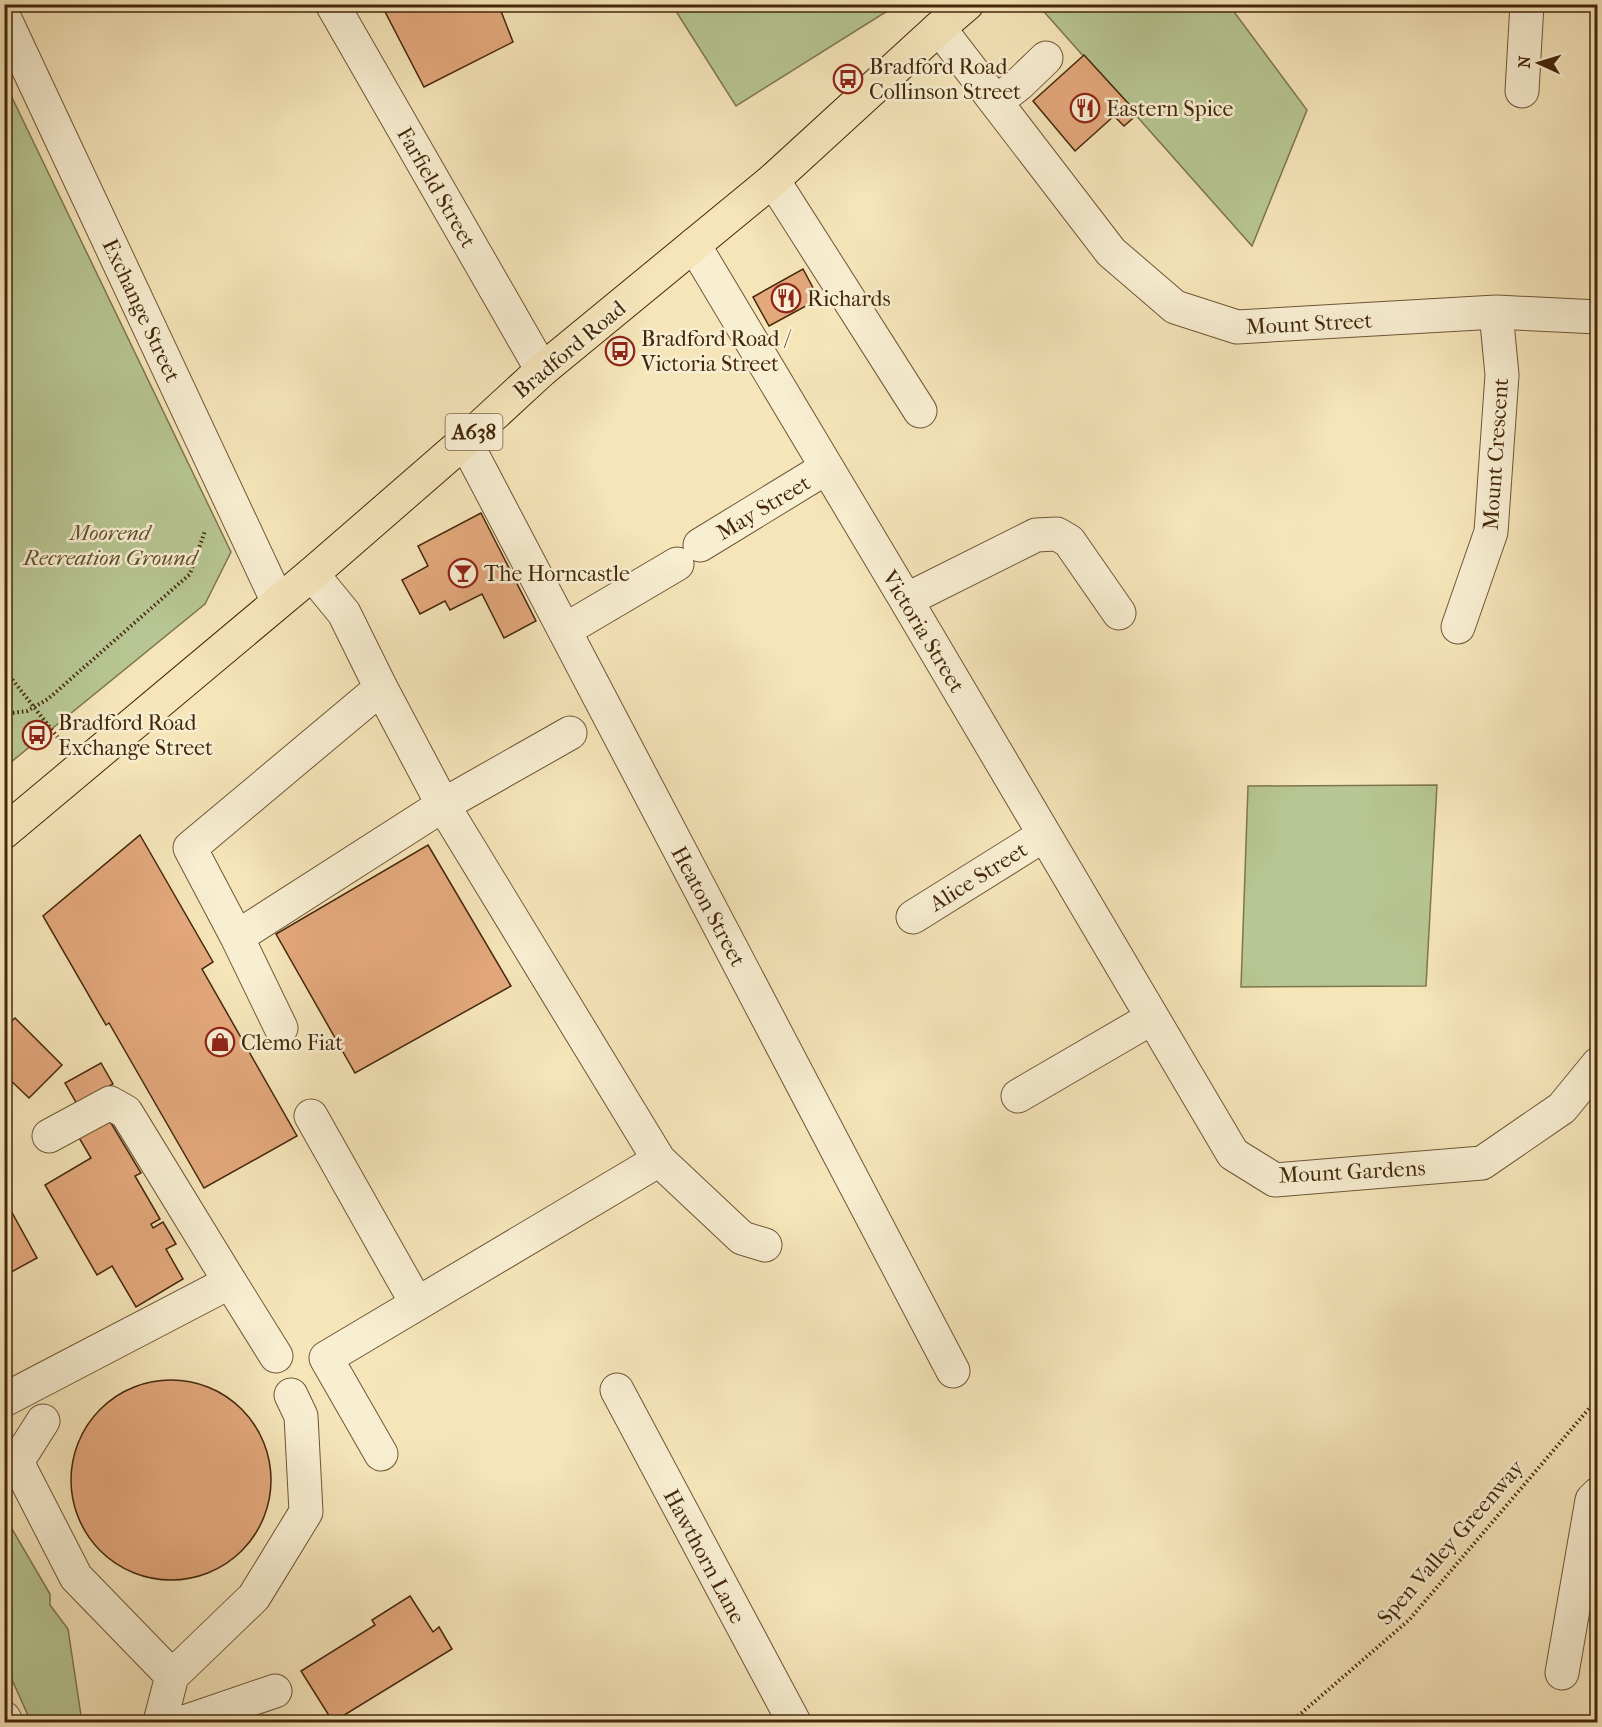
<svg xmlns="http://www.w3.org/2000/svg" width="1602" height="1727" font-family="'IM FELL French Canon',serif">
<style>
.green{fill:#b7c692;stroke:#7e764e;stroke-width:1.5}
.building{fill:#e3a87c;stroke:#44270b;stroke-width:1.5}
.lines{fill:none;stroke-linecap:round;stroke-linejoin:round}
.minor-casing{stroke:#705636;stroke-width:35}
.major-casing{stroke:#44270b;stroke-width:35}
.path{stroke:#44270b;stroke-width:4;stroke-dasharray:1.5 3;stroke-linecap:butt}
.minor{stroke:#f8eed2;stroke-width:33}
.major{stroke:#f5e5b9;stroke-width:33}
.labels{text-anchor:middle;stroke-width:5;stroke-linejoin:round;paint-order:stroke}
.shield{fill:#f8eed2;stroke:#7a6347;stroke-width:1.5}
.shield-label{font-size:21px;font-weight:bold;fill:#44270b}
.poi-label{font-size:22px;fill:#44270b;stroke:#f8eed2;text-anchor:start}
.street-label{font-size:22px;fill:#44270b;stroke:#f8eed2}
.park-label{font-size:22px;font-style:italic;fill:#614f2d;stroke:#f8eed2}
</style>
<rect width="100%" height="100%" fill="#f5e5b9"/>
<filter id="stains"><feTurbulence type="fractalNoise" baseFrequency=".00333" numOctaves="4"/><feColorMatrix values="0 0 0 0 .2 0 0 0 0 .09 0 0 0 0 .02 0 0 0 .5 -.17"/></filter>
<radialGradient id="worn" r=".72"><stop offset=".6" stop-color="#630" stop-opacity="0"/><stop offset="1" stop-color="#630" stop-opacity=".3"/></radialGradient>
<!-- green -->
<path class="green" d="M 672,5 L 897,5 L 736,106 Z
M 1038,5 L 1229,5 L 1307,110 L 1252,246 Z
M 5,83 L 231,552 L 205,604 L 5,767 Z
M 1437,785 L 1426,986 L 1241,987 L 1248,786 Z
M 5,1517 L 50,1594 L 50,1605 L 68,1629 L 82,1722 L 31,1722 L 5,1664 Z"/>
<!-- building -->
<path class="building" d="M 381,4 L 513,4 L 501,11 L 513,42 L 424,87 Z
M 1084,55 L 1138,114 L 1124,126 L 1114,116 L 1075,151 L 1033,101 Z
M 803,269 L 819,299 L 769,326 L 753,297 Z
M 481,513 L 536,621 L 504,638 L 482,594 L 450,610 L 445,601 L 420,614 L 402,580 L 428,566 L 418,546 Z
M 140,835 L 213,962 L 202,969 L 297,1136 L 204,1188 L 109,1023 L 106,1025 L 43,916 Z
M 428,845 L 511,986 L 355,1073 L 276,934 Z
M 15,1018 L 62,1065 L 29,1098 L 4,1074 L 4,1028 Z
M 101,1063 L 113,1084 L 77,1104 L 65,1083 Z
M 108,1118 L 141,1173 L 135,1176 L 160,1219 L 151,1224 L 153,1228 L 163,1222 L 176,1244 L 166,1249 L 183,1279 L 136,1307 L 112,1266 L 97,1275 L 45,1185 L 91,1158 L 78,1136 Z
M 4,1198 L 37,1258 L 4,1276 Z
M71 1480a100 100 0 1 1 200 0a100 100 0 1 1-200 0Z
M 410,1596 L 433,1632 L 439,1627 L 452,1649 L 333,1722 L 301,1671 L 375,1625 L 372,1620 Z"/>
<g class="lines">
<!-- minor casing -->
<g class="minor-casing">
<path id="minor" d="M 332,4 L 542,370
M 4,17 L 278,602
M 939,28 L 1111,252 L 1175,307 L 1237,327 L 1496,312 L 1598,317
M 1522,91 L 1527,4
M 996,102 L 1019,84 L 1046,58
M 773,180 L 920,411
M 694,245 L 906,600 L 1233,1154 L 1275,1180 L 1482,1163 L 1562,1108 L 1598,1064
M 465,441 L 953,1371
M 700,545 L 826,468
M 312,574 L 344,613 L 381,688 L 443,805 L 659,1160 L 326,1358 L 381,1454
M 906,600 L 1036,535 L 1057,534 L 1069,541 L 1119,613
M 1458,627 L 1491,532 L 1502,375 L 1496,312
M 565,630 L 677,564
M 381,688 L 190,848 L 237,937 L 443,805 L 570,733
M 913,917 L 1044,835
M 237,937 L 281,1028
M 1018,1096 L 1152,1018
M 311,1116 L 417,1304
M 659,1160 L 742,1238 L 765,1245
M 230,1282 L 276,1356
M 617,1390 L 794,1722
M 4,1400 L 230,1282 L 126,1112 L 110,1103 L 49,1136
M 43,1421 L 17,1462 L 76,1577 L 172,1676 L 160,1722
M 1562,1673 L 1592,1500 L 1598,1494
M 172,1676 L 254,1597 L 306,1512 L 301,1416 L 291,1395
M 4,1718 L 6,1722
M 184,1722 L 275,1691"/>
</g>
<!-- major casing -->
<g class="major-casing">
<path id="major" d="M 4,832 L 312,574 L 465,441 L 542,370 L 773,180 L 939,28 L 967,4"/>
</g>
<!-- path -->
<path class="path" d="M 4,669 L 59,739
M 4,714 L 27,711 L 48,699 L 190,574 L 205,531
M 1291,1722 L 1409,1620 L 1598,1398"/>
<!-- minor -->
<use href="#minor" class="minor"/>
<!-- major -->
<use href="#major" class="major"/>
</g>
<!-- icons -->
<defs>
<g id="bus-ring" transform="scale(1.5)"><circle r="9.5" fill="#f8eed2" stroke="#8f2418" stroke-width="1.5"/><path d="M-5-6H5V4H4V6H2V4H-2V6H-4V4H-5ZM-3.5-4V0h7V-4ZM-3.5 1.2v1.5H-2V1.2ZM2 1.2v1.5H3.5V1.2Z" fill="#8f2418"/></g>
<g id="restaurant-ring" transform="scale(1.5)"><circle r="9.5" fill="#f8eed2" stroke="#8f2418" stroke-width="1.5"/><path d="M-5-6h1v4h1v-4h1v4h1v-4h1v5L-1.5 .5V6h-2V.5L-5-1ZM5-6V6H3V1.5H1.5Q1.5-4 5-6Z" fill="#8f2418"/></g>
<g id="bar-ring" transform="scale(1.5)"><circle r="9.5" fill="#f8eed2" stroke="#8f2418" stroke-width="1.5"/><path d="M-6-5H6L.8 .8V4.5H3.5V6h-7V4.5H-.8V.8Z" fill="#8f2418"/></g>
<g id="shop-ring" transform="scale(1.5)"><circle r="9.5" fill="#f8eed2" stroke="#8f2418" stroke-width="1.5"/><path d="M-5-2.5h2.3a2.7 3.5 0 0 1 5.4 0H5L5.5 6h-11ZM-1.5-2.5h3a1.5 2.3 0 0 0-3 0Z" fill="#8f2418"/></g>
</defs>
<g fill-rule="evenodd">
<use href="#bus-ring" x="848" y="79"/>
<use href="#restaurant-ring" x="1085" y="108"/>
<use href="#restaurant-ring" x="786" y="298"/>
<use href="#bus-ring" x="620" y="351"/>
<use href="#bar-ring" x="463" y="573"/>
<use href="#bus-ring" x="37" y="735"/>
<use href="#shop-ring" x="220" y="1042"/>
</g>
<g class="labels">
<!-- shield labels -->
<rect class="shield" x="445.5" y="414" width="57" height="36" rx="4.5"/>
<g class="shield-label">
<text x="474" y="439">A638</text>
</g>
<!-- poi labels -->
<g class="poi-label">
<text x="869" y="74">Bradford Road<tspan x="869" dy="25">Collinson Street</tspan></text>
<text x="1106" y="116">Eastern Spice</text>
<text x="807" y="306">Richards</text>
<text x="641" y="346">Bradford Road /<tspan x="641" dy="25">Victoria Street</tspan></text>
<text x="484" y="581">The Horncastle</text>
<text x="58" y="730">Bradford Road<tspan x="58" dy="25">Exchange Street</tspan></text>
<text x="241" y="1050">Clemo Fiat</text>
</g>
<!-- street labels -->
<g class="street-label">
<text transform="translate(437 187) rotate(60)" y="8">Farfield Street</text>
<text transform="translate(142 310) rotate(65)" y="8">Exchange Street</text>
<text transform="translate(1309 323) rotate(-3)" y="8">Mount Street</text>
<text transform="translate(569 349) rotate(-40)" y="8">Bradford Road</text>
<text transform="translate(1495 454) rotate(-86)" y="8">Mount Crescent</text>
<text transform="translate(763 507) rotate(-31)" y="8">May Street</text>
<text transform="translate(924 631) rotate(59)" y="8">Victoria Street</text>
<text transform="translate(978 876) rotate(-32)" y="8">Alice Street</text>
<text transform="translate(709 906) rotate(62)" y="8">Heaton Street</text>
<text transform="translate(1352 1171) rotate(-3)" y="8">Mount Gardens</text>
<text transform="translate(1450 1542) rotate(-49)" y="8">Spen Valley Greenway</text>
<text transform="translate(705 1556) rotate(62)" y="8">Hawthorn Lane</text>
</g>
<!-- park labels -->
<g class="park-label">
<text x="110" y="540">Moorend<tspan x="110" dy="25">Recreation Ground</tspan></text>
</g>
</g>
<!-- margin -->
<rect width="1602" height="1727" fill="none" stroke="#f5e5b9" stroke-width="24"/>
<rect x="6" y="6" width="1590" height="1715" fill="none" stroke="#44270b" stroke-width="3"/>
<rect x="12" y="12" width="1578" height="1703" fill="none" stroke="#44270b" stroke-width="1.5"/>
<!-- north arrow -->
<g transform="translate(1539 63) rotate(274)" stroke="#f8eed2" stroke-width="4.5" paint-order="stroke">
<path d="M0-4.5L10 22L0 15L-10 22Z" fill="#44270b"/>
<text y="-9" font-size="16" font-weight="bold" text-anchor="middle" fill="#44270b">N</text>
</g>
<rect width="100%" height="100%" filter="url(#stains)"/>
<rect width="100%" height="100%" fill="url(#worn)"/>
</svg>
